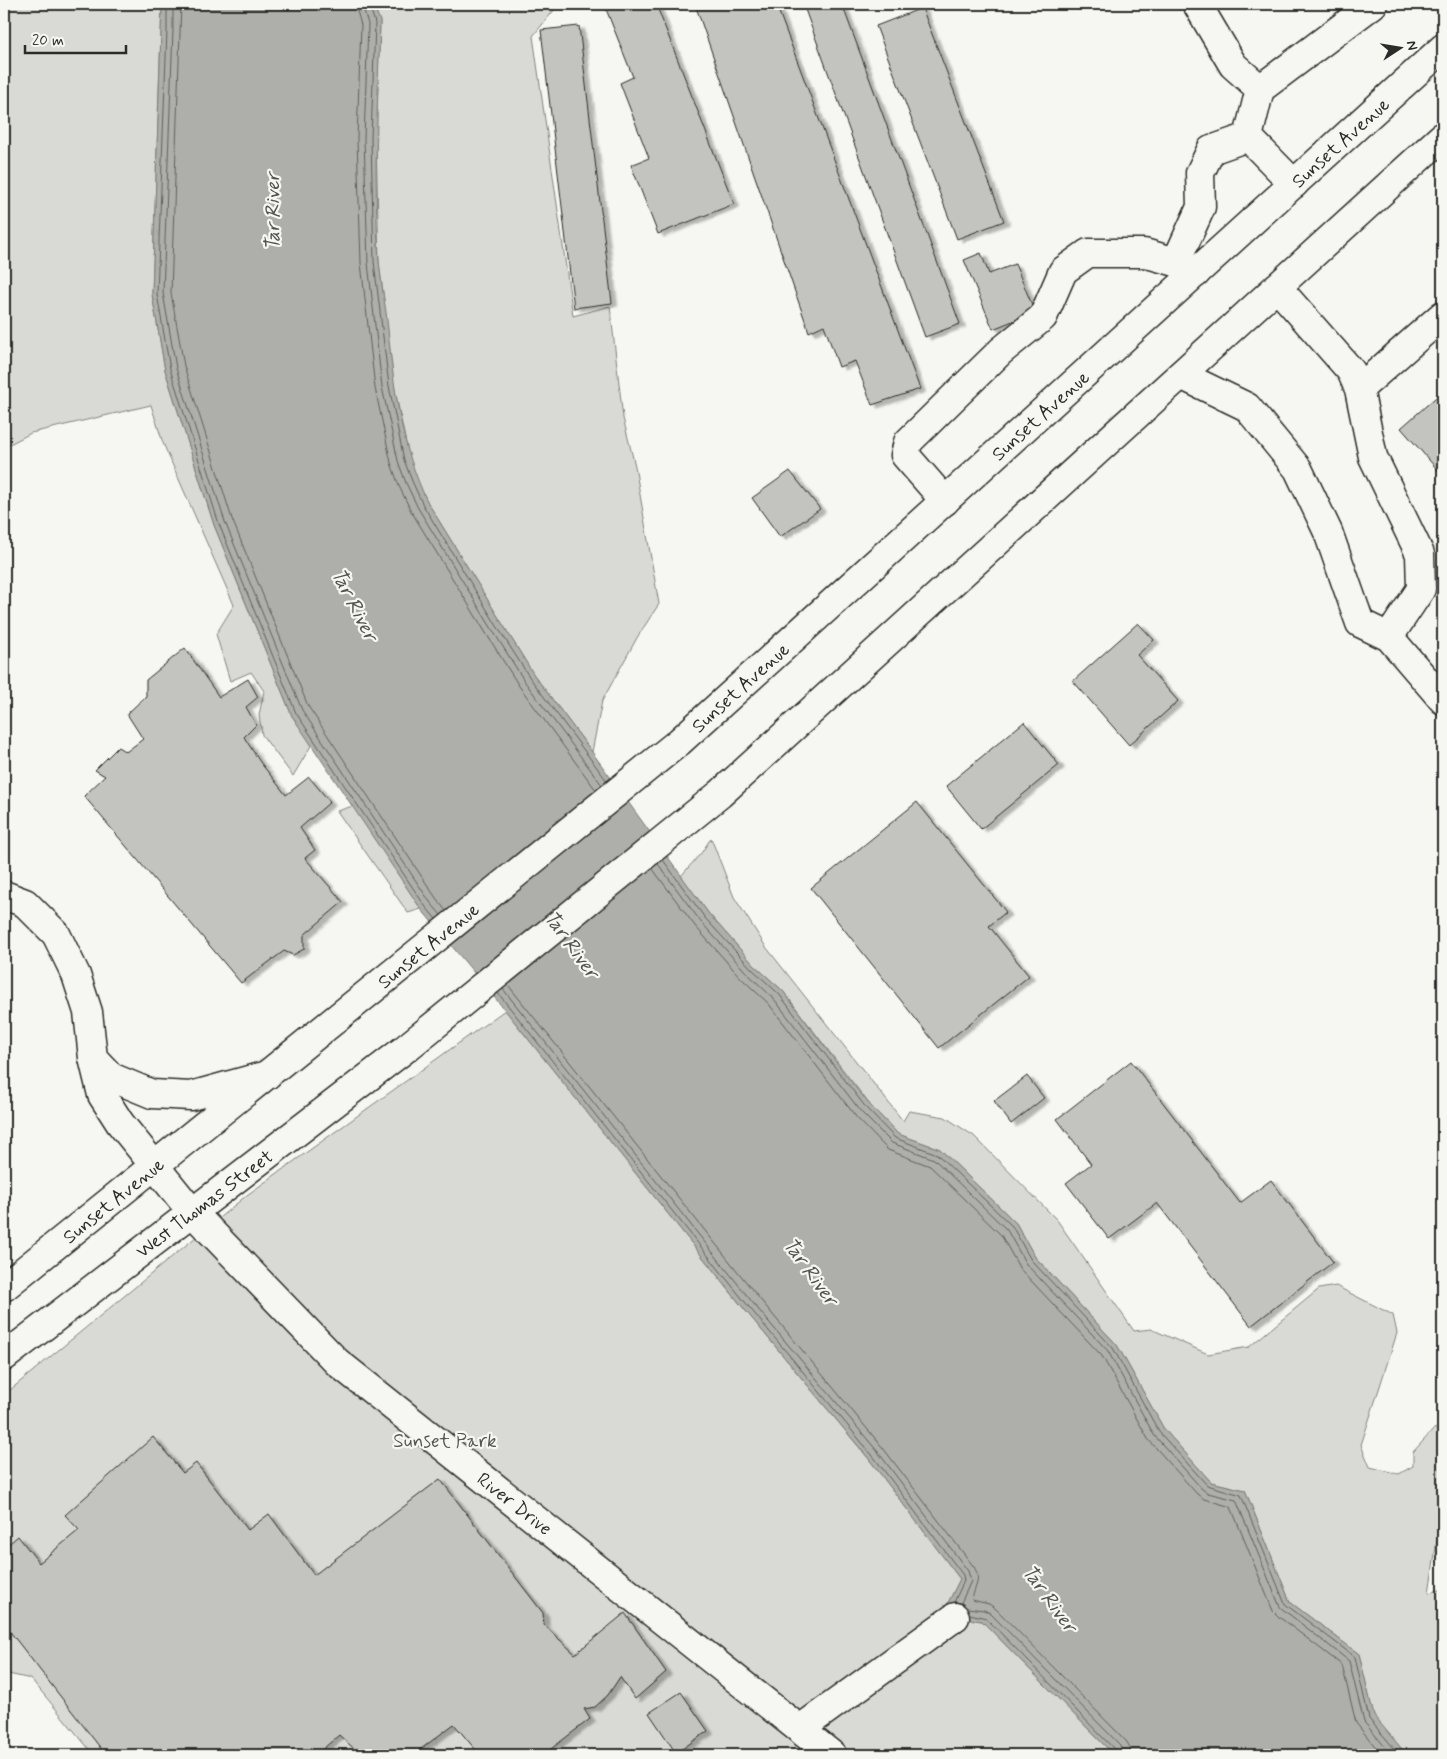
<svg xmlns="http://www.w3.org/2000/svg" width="1447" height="1759" font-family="Mynerve,sans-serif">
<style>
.green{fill:#d9d9d5;stroke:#828280}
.water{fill:#aeaeab;stroke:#7a7a78}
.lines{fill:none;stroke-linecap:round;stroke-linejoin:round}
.shore{stroke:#5f5f5e;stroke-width:1}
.building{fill:#c3c3c0;stroke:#2b2b2b;filter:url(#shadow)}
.minor-casing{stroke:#2b2b2b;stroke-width:31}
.major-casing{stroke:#2b2b2b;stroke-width:31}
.minor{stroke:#f6f6f2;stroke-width:28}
.major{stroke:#f6f6f2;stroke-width:28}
.labels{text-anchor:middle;stroke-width:4.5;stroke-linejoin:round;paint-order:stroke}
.street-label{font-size:19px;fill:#2b2b2b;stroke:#f6f6f2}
.park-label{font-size:19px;fill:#565656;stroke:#f6f6f2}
.water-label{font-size:20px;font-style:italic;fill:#525251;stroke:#f6f6f2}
</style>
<defs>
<filter id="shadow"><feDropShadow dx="5.5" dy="3" stdDeviation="1" flood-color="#0004"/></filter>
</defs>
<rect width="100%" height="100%" fill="#f6f6f2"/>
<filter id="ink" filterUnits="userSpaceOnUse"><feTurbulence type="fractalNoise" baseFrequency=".02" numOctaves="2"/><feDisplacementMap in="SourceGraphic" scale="10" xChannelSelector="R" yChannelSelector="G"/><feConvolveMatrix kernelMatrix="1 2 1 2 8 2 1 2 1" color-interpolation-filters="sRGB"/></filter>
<g filter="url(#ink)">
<!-- green -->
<path class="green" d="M 4,4 L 162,4 L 152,294 L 165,370 L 214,525 L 292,716 L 312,744 L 293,776 L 262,735 L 259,715 L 264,691 L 251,672 L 230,681 L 216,634 L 234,605 L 163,443 L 151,405 L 31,433 L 4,447 Z
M 373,4 L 559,4 L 533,36 L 573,316 L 610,306 L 623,418 L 635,466 L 659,604 L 638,636 L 602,701 L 592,752 L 534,675 L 505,628 L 428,503 L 416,479 L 409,458 L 394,385 L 379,262 L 376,139 L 380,22 Z
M 353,806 L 421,909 L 408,913 L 337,811 Z
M 711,838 L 734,897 L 766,947 L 903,1121 L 909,1111 L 945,1117 L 974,1136 L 1057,1220 L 1134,1331 L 1151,1329 L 1208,1354 L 1249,1347 L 1319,1289 L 1336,1286 L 1393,1315 L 1397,1333 L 1361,1445 L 1370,1467 L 1399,1474 L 1413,1466 L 1413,1452 L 1435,1428 L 1443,1437 L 1443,1538 L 1437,1540 L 1429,1593 L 1443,1589 L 1443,1755 L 1407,1755 L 1374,1717 L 1359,1654 L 1290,1602 L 1245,1490 L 1211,1482 L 1164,1429 L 1117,1345 L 1035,1257 L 1016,1223 L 940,1149 L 898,1134 L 870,1105 L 783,991 L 754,965 L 709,914 L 681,876 L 702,852 Z
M 505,1010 L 745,1310 L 869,1459 L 960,1579 L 945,1609 L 955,1617 L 982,1621 L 1114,1755 L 94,1755 L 31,1679 L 4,1673 L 4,1395 L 247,1195 Z"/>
<!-- water -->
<path class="water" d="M 162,4 L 373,4 L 380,21 C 378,101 373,182 379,261 C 381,284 386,307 388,329 C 394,390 401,447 428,503 L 534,675 L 592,752 L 709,914 L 754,965 L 783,991 L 848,1078 L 870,1105 L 898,1134 L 940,1149 L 1016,1223 L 1035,1257 L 1117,1345 L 1164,1429 L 1211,1482 L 1245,1490 L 1290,1602 L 1359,1654 L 1374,1716 L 1407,1755 L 1114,1755 L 982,1621 L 955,1617 L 945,1609 L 960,1579 L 869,1459 L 745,1310 L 505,1010 L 421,909 L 292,716 L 214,525 L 165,370 L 152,294 Z"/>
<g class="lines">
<!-- shore -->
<path class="shore" d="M 167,4 L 167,30 L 157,294 L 170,369 L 219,524 L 296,713 L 425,906 L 436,919
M 173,4 L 173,30 L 163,293 L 176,368 L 225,522 L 302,710 L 430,902 L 441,915
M 181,4 L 171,293 L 184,366 L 232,519 L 308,706 L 436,898 L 446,911
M 355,4 L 361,25 L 357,139 L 361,263 L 375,388 L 391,463 L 399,486 L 411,511 L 489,638 L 519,686 L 596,790
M 362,4 L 368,24 L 364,139 L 368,263 L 382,387 L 398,461 L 406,483 L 418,508 L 495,634 L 525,682 L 602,785
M 369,4 L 375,23 L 371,139 L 374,262 L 389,386 L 404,460 L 412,481 L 423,505 L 500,631 L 530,678 L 607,781
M 663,860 L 705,918 L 751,968 L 779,994 L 867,1109 L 895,1138 L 937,1154 L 1012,1226 L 1031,1260 L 1113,1348 L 1159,1432 L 1207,1485 L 1241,1495 L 1285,1604 L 1355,1657 L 1369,1719 L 1400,1755
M 658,864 L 701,922 L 746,972 L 774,999 L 862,1113 L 892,1143 L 934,1159 L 1007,1230 L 1026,1264 L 1108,1351 L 1154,1435 L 1202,1489 L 1208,1493 L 1236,1500 L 1280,1607 L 1349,1661 L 1364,1722 L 1392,1755
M 652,868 L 695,926 L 741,978 L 768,1003 L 857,1118 L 888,1150 L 930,1166 L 1001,1235 L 1020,1269 L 1102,1356 L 1148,1439 L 1197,1494 L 1204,1499 L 1231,1507 L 1273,1611 L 1279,1617 L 1342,1665 L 1356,1723 L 1382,1755
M 508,985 L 759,1298 L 883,1448 L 974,1567 C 982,1580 974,1587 972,1600 L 989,1604 L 996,1609 L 1126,1741 L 1130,1747 L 1131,1755
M 503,989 L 753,1303 L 878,1452 L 968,1571 L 971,1581 L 961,1603
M 498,993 L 749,1307 L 873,1456 L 963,1575 L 964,1581 L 954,1602
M 967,1608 L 984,1610 L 990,1613 L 1120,1745 L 1123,1755
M 970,1614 L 986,1618 L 1115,1750 L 1117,1755"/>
</g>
<!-- building -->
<path class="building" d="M 604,4 L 656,4 L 734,204 L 658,234 L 631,165 L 649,158 L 620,83 L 633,77 Z
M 695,4 L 776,4 L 920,389 L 872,405 L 855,361 L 839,367 L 824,325 L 809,332 Z
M 803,4 L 842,4 L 960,324 L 925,337 Z
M 922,8 L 1004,221 L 957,239 L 876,26 Z
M 579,26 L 612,303 L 574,308 L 541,30 Z
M 981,253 L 989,274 L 1015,264 L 1035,312 L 993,329 L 964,260 Z
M 1443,391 L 1443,476 L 1401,428 Z
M 790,471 L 820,509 L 780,537 L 752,498 Z
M 1138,623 L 1154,640 L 1137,655 L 1178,701 L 1129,745 L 1073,681 Z
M 185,648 L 219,697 L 248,679 L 258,697 L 246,707 L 256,725 L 244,737 L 260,762 L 286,795 L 309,777 L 330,802 L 300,828 L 315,850 L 305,858 L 343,902 L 304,935 L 304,949 L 293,955 L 284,951 L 241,983 L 84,796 L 105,776 L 95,770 L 118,747 L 126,752 L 143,739 L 127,714 L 146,696 L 146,680 Z
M 1024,722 L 1059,765 L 981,829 L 946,786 Z
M 917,802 L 1006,912 L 989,926 L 1029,976 L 939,1048 L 811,888 Z
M 1131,1061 L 1240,1203 L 1271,1180 L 1333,1262 L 1251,1326 L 1157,1203 L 1109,1239 L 1066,1183 L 1091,1164 L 1057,1119 Z
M 1027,1076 L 1044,1098 L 1011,1124 L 994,1101 Z
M 153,1437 L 183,1473 L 196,1463 L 248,1530 L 269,1514 L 314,1575 L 440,1479 L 543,1613 L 544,1625 L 575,1654 L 625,1613 L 666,1672 L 635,1699 L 620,1677 L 608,1695 L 595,1707 L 584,1709 L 590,1719 L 543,1755 L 480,1755 L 454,1724 L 413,1755 L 361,1755 L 339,1735 L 316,1755 L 106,1755 L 4,1624 L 4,1548 L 18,1536 L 39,1563 L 79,1530 L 65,1515 Z
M 681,1692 L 708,1731 L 676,1753 L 649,1713 Z"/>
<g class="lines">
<!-- minor casing -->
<g class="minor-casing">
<path id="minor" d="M 1197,4 L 1233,65 L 1260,89
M 1294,184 L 1248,137 L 1260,89 L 1373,4
M 1176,262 L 1201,207 L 1200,173 L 1211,150 L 1248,137
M 1181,375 L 1247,407 L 1298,469 L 1328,532 L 1360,623 L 1389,637 L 1421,589 L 1420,554 L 1373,457 L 1359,389 L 1351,371 L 1277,287
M 1359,389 L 1443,315
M 945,501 L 905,455 L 908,442 L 1001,351 L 1043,317 L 1063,271 L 1088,253 L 1144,253 L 1176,262 L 1196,273
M 1389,637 L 1443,700
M 4,895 L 25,903 L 56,934 L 76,975 L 88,1012 L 93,1058 L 102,1095 L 120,1123 L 192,1212 L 337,1362 L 832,1755
M 93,1058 L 111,1077 L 152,1094 L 191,1096 L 267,1075
M 800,1729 L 955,1617"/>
</g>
<!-- major casing -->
<g class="major-casing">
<path id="major" d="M 4,1287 L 679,742 L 1443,48
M 4,1357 L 405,1049 L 720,794 L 1443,136"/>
</g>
<!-- minor -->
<use href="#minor" class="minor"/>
<!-- major -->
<use href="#major" class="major"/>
</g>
</g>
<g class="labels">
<!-- street labels -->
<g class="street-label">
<text transform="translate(1340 142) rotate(-42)" y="7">Sunset Avenue</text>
<text transform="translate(1040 415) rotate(-42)" y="7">Sunset Avenue</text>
<text transform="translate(740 687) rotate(-42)" y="7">Sunset Avenue</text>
<text transform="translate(428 945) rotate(-39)" y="7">Sunset Avenue</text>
<text transform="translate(113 1200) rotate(-39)" y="7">Sunset Avenue</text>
<text transform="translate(204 1203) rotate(-37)" y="7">West Thomas Street</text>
<text transform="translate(515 1503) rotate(38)" y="7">River Drive</text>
</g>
<!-- park labels -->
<g class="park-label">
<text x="445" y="1447">Sunset Park</text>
</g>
<!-- water labels -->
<g class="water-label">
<text transform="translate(272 212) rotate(-90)" y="7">Tar River</text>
<text transform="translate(355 604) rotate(63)" y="7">Tar River</text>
<text transform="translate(572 944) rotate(54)" y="7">Tar River</text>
<text transform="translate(811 1271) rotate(54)" y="7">Tar River</text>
<text transform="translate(1050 1598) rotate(54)" y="7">Tar River</text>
</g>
</g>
<!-- margin -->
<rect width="1447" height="1759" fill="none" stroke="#f6f6f2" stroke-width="20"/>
<rect x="10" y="10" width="1427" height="1739" fill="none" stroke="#2b2b2b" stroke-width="2" filter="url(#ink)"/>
<!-- north arrow -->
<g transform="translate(1400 48) rotate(78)" stroke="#f6f6f2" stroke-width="4" paint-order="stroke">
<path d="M0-4L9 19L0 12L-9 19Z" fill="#2b2b2b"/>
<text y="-8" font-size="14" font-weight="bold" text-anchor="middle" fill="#2b2b2b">N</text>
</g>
<!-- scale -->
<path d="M25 45v8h101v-8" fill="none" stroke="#2b2b2b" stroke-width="2.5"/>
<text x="32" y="45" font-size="15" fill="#2b2b2b" stroke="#f6f6f2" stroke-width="4" paint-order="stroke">20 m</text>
</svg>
